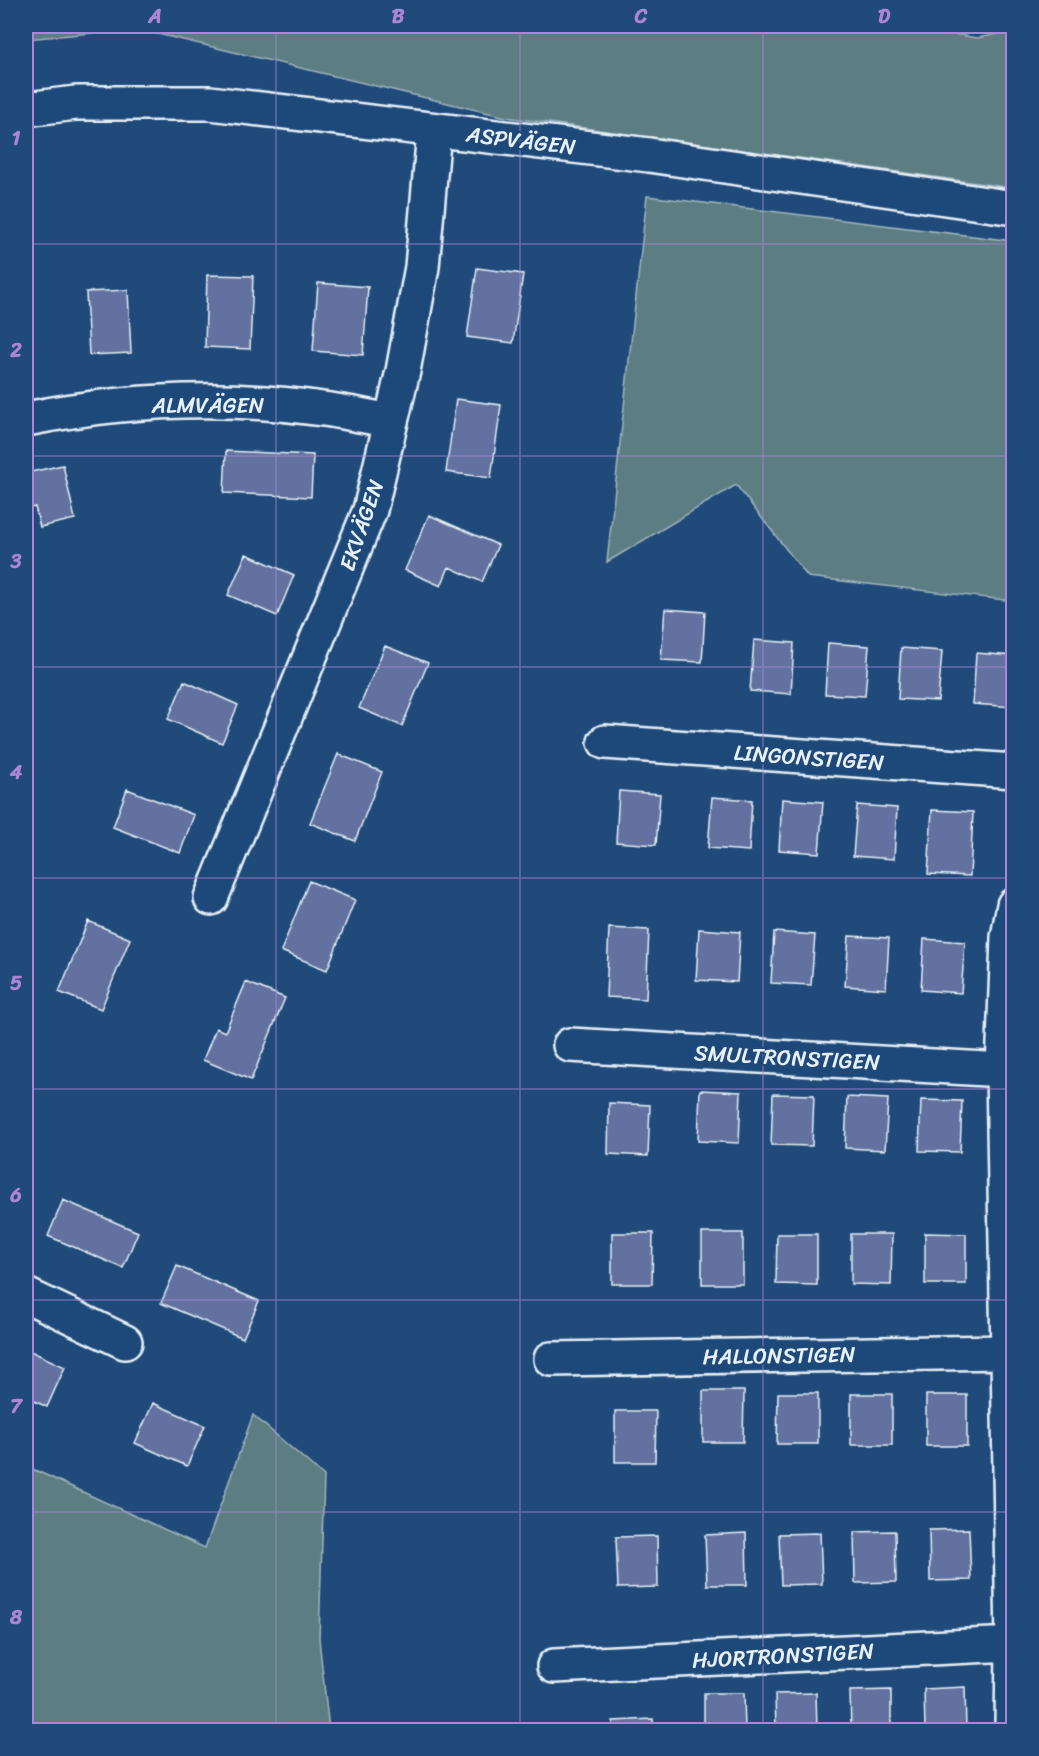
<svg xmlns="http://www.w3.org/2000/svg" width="1039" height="1756" font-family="Sriracha,sans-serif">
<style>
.green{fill:#5c7d82;stroke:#a2b7bd;stroke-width:1.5}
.building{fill:#62719f;stroke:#e8f1f8;stroke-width:1.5}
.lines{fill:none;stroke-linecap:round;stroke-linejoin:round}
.minor-casing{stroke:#e8f1f8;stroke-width:38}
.minor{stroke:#1f4a7a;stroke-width:33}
.grid{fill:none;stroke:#ac85d9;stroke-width:1.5;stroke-opacity:0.55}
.labels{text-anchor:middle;stroke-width:4.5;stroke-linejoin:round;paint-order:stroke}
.street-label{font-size:22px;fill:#e8f1f8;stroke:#1f4a7a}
.neatline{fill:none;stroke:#ac85d9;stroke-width:2}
.grid-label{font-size:20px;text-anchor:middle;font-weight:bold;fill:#ac85d9}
</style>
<rect width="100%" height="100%" fill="#1f4a7a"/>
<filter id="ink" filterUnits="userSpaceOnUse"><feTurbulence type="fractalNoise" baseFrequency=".0167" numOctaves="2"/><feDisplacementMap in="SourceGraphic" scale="12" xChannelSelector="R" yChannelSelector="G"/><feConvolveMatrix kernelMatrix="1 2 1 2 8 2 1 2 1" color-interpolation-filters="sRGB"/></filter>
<g filter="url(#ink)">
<!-- green -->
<path class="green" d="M 26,26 L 907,26 L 977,38 L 1013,31 L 1013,188 L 506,117 L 137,29 L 26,39 Z
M 647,196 L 1013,241 L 1013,601 L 808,577 L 736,485 L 607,562 Z
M 253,1415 L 324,1476 L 319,1639 L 329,1730 L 26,1730 L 26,1466 L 205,1548 Z"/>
<!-- building -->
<path class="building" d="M 477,268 L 523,274 L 513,343 L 467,337 Z
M 207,275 L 253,276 L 250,349 L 205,347 Z
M 318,283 L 368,287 L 363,355 L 313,351 Z
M 128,290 L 131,353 L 89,355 L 86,292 Z
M 456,399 L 501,405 L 491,478 L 446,472 Z
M 226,451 L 313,455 L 311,497 L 224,493 Z
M 63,465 L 75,519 L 40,527 L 35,507 L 26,509 L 26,473 Z
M 429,515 L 498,545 L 482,582 L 449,567 L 441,586 L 405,570 Z
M 246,554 L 294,575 L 277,616 L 228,595 Z
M 665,609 L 705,612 L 702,662 L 661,660 Z
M 754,640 L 794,643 L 791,694 L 750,691 Z
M 828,643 L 869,646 L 865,696 L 825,694 Z
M 385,646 L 428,663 L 402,726 L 359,708 Z
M 901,648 L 942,651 L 938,701 L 898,699 Z
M 976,653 L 1014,656 L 1014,707 L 973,704 Z
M 184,681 L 238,705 L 222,743 L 168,719 Z
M 338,754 L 382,772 L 355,841 L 310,823 Z
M 127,789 L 194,815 L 180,853 L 113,827 Z
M 619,791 L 660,794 L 656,845 L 616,842 Z
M 712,797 L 752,800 L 749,851 L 708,848 Z
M 782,799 L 823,802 L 819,853 L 779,850 Z
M 857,805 L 897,808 L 894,859 L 853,856 Z
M 932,810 L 973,812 L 970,876 L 928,874 Z
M 309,881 L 355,900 L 327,970 L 281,951 Z
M 88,921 L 130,939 L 101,1009 L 59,992 Z
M 609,928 L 649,930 L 646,999 L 606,997 Z
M 699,929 L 740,932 L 737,982 L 696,980 Z
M 774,932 L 815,935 L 811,985 L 771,983 Z
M 849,936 L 889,938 L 886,989 L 845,986 Z
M 924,939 L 965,942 L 961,993 L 921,990 Z
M 246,982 L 285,998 L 251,1080 L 203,1060 L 216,1028 L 225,1032 Z
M 700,1090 L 741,1092 L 739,1143 L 698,1141 Z
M 773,1094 L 814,1095 L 812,1146 L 771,1145 Z
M 847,1097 L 888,1099 L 885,1150 L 845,1148 Z
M 921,1100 L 962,1101 L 960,1152 L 919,1151 Z
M 609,1103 L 650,1105 L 648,1156 L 608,1154 Z
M 63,1200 L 138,1232 L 123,1268 L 48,1236 Z
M 612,1233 L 653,1233 L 652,1284 L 612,1284 Z
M 702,1233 L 743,1233 L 743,1284 L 702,1284 Z
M 925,1233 L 966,1234 L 966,1284 L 925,1284 Z
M 777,1234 L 817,1234 L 817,1285 L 776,1284 Z
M 851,1234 L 892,1234 L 891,1285 L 851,1284 Z
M 177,1266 L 259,1301 L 243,1338 L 161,1303 Z
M 26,1349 L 65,1367 L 47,1407 L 26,1397 Z
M 703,1391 L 744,1391 L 743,1442 L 703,1442 Z
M 778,1393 L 818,1393 L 818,1444 L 777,1444 Z
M 851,1394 L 892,1394 L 892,1445 L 851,1445 Z
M 926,1395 L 967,1395 L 967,1446 L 926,1446 Z
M 153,1403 L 205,1426 L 187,1466 L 135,1443 Z
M 615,1411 L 656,1411 L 655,1462 L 615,1462 Z
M 969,1529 L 971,1580 L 930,1581 L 929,1530 Z
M 895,1531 L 896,1582 L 855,1583 L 854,1532 Z
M 746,1533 L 747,1585 L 707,1585 L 705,1535 Z
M 820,1533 L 822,1584 L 781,1585 L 779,1534 Z
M 657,1536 L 658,1587 L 618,1588 L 616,1537 Z
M 965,1687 L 966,1730 L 925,1730 L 924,1689 Z
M 891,1690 L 891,1730 L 851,1730 L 850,1691 Z
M 704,1693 L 744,1693 L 745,1730 L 704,1730 Z
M 816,1693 L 817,1730 L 776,1730 L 775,1694 Z
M 653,1719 L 654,1730 L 613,1730 L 613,1721 Z"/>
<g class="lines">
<!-- minor casing -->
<g class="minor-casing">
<path id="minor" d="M 26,109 L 76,103 L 210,103 L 649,155 L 1014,208
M 26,419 C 122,400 225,395 323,409 C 346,412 369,417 391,421
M 605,742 L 1014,771
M 211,898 L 370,510 L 403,371 L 422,267 L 434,131
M 570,1045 L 1003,1070
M 26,1295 L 125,1342
M 551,1359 L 1007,1352
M 554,1666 L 1013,1644
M 1012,1730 L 1013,1644 L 1003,1070 L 1008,937 L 1014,905"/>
</g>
<!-- minor -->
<use href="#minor" class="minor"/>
</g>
</g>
<!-- grid -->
<path class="grid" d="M 276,26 L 276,1730M 520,26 L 520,1730M 763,26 L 763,1730M 26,244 L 1014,244M 26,456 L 1014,456M 26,667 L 1014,667M 26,878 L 1014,878M 26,1089 L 1014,1089M 26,1300 L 1014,1300M 26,1512 L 1014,1512"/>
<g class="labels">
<!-- street labels -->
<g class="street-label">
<text transform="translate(521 140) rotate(7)" y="8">ASPVÄGEN</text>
<text x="208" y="413">ALMVÄGEN</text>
<text transform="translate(361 525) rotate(-71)" y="8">EKVÄGEN</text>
<text transform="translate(809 757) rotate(4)" y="8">LINGONSTIGEN</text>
<text transform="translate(787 1057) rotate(3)" y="8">SMULTRONSTIGEN</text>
<text transform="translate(779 1355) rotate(-1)" y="8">HALLONSTIGEN</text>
<text transform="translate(783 1655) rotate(-3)" y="8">HJORTRONSTIGEN</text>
</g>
</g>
<!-- margin -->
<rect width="1039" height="1756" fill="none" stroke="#1f4a7a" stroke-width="66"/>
<rect x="33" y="33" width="973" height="1690" class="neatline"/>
<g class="grid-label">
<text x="155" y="23">A</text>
<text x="398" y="23">B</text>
<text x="641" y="23">C</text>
<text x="884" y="23">D</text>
<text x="16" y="145">1</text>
<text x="16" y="357">2</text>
<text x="16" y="568">3</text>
<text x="16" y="779">4</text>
<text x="16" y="990">5</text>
<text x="16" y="1202">6</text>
<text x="16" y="1413">7</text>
<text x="16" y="1624">8</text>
</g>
</svg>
